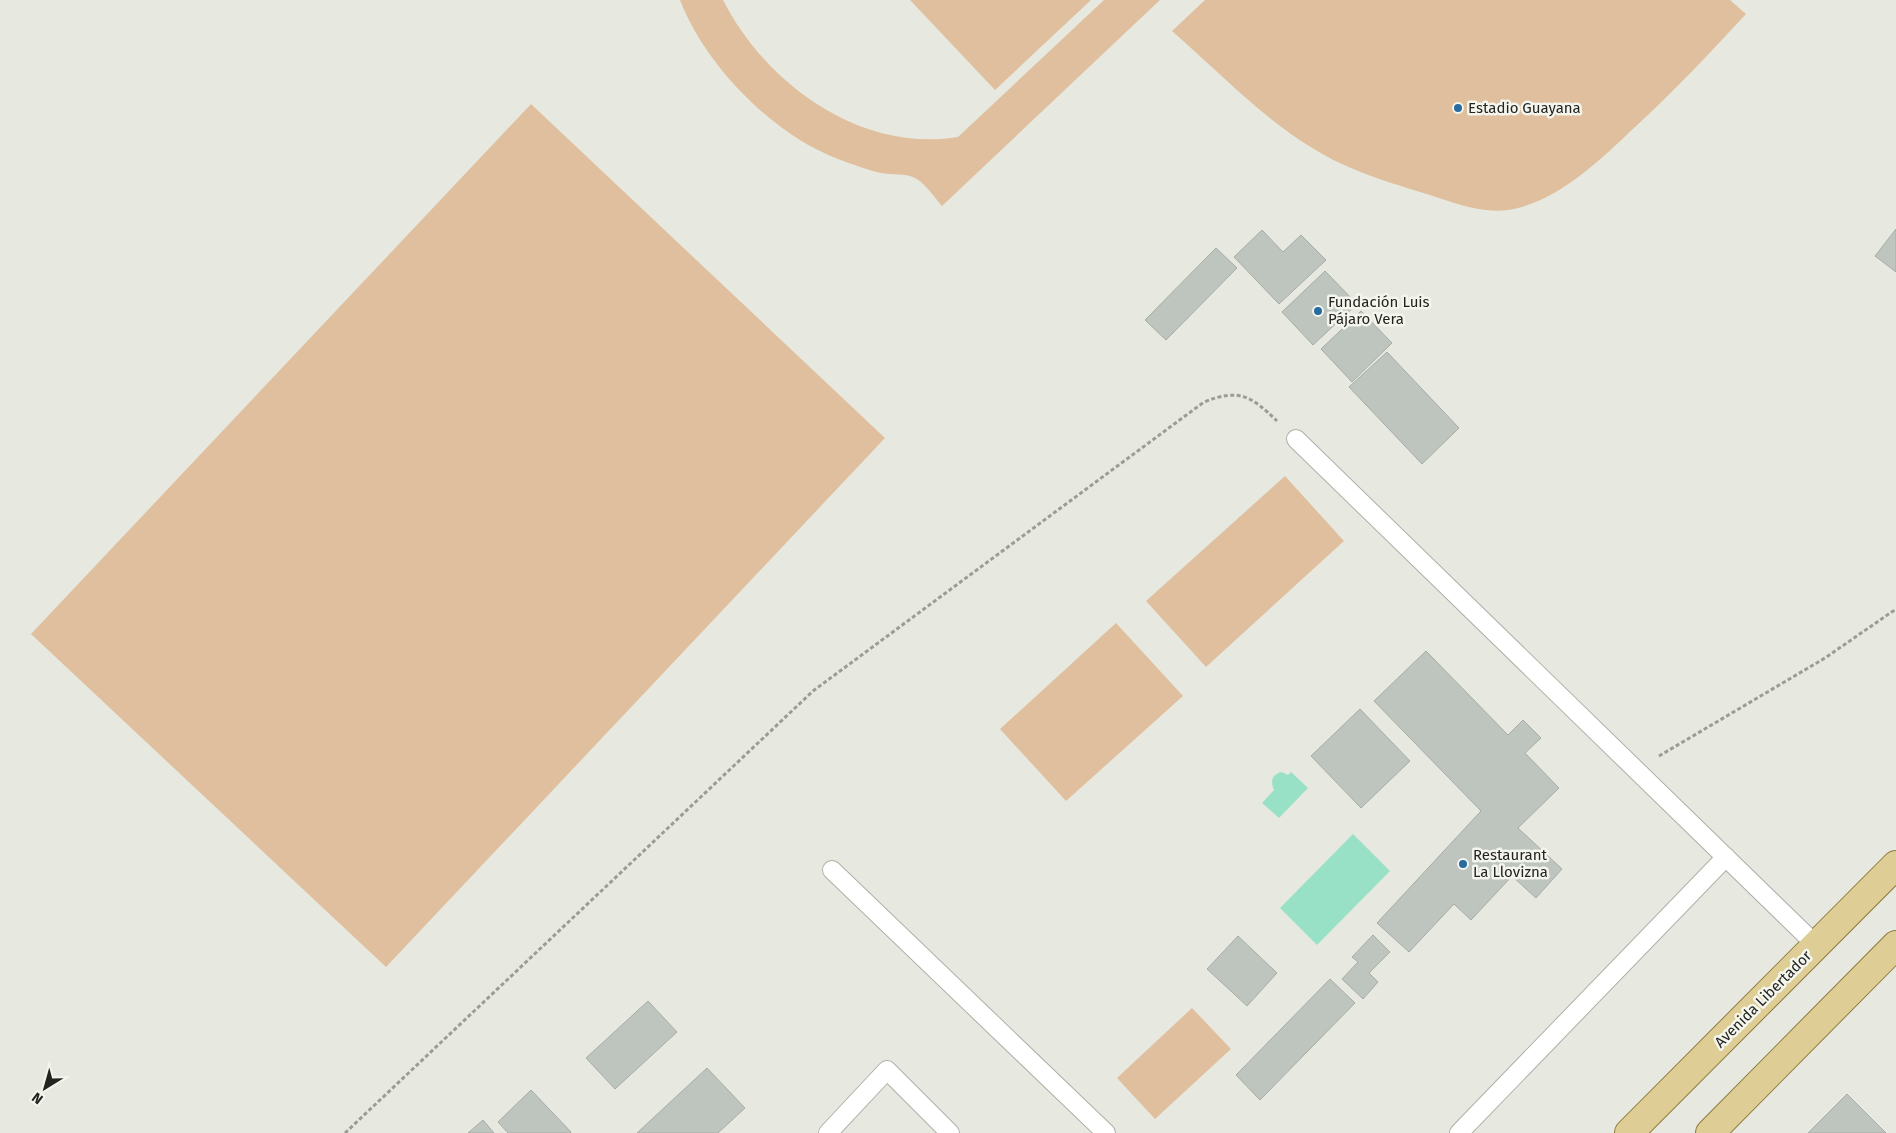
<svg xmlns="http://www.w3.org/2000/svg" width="1896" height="1133" font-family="'Fira Sans',sans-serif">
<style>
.green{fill:#dfbf9e}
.water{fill:#99e1c6}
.building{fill:#bec5be;stroke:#a6ada6}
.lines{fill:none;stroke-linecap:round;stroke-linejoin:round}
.service-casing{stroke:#aeb0a8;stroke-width:20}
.primary-casing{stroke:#8e7b3d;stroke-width:30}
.path{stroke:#9b9c95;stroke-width:3;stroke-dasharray:4 2.5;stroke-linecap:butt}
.service{stroke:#fff;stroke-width:18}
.primary{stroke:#decd94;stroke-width:28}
.poi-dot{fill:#276ba0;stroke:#f4f6ed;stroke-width:2}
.labels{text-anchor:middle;stroke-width:5;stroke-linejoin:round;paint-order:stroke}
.poi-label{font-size:15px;fill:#232320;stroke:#f4f6ed;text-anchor:start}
.street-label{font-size:15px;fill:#232320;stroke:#f4f6ed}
</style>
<rect width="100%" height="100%" fill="#e7e9e0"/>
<!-- green -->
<path class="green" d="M 680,0 L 723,0 C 766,84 860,153 958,137 L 1104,0 L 1160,0 L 942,206 C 934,197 925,183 915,178 C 907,173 891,175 881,173 C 867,170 852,164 838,159 C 772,134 705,65 680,0 Z
M 910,0 L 1091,0 L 995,90 Z
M 1205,0 L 1730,0 L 1746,14 C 1710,53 1674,91 1635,127 C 1601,159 1564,196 1518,208 C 1488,216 1457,204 1430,195 C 1391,183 1349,171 1314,149 C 1262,118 1218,71 1172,31 Z
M 531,104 L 885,438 L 386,967 L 31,634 Z
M 1285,476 L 1344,541 L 1206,667 L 1146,601 Z
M 1116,623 L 1183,696 L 1066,801 L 1000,729 Z
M 1192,1008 L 1231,1049 L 1155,1119 L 1117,1078 Z"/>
<!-- water -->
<path class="water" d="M 1282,772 L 1288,775 L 1291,772 L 1308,788 L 1279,818 L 1262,803 L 1274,790 C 1270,781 1272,774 1282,772 Z
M 1353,834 L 1390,871 L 1317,945 L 1280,908 Z"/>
<!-- building -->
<path class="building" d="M 1896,229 L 1896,272 L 1875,256 Z
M 1262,230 L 1283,252 L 1301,235 L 1326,260 L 1279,304 L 1234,257 Z
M 1216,248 L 1237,268 L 1166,340 L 1145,320 Z
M 1325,271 L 1357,304 L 1313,345 L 1282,312 Z
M 1361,311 L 1392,343 L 1352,382 L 1321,349 Z
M 1387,352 L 1459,428 L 1422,464 L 1349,387 Z
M 1426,651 L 1508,735 L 1523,720 L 1541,738 L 1525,753 L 1559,788 L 1518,828 L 1562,869 L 1536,898 L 1512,876 L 1471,920 L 1454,904 L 1409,952 L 1377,923 L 1481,811 L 1374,701 Z
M 1360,709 L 1410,761 L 1361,808 L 1311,756 Z
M 1373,935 L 1390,952 L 1369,973 L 1378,982 L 1363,999 L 1342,979 L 1358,962 L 1352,957 Z
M 1238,936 L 1277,973 L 1247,1006 L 1207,969 Z
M 1330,979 L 1355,1003 L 1260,1100 L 1236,1075 Z
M 648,1001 L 677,1032 L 615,1089 L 586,1058 Z
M 707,1068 L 745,1108 L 718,1133 L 637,1133 Z
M 531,1090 L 571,1132 L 570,1133 L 508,1133 L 498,1122 Z
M 1847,1094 L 1886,1133 L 1808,1133 Z
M 483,1120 L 494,1133 L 468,1133 Z"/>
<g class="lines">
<!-- service casing -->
<g class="service-casing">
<path id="service" d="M 1296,439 L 1816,945
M 832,870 L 1106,1133
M 828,1133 L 887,1070 L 950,1133
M 1459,1133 L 1726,857"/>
</g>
<!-- primary casing -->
<g class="primary-casing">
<path id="primary" d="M 1629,1133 L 1896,865
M 1710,1133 L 1896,945"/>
</g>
<!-- path -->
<path class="path" d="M 1659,756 L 1825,658 L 1896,609
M 345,1133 L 813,691 L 1204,402 C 1239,388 1251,396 1277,421"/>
<!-- service -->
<use href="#service" class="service"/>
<!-- primary -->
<use href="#primary" class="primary"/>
</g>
<!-- markers -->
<g class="poi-dot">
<circle cx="1458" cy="108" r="5"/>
<circle cx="1318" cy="311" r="5"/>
<circle cx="1463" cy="864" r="5"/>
</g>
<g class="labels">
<!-- poi labels -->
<g class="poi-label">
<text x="1468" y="113">Estadio Guayana</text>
<text x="1328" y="307">Fundación Luis<tspan x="1328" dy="17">Pájaro Vera</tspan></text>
<text x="1473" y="860">Restaurant<tspan x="1473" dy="17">La Llovizna</tspan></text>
</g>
<!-- street labels -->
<g class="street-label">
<text transform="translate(1763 999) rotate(-45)" y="5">Avenida Libertador</text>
</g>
</g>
<!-- north arrow -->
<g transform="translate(45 1088) rotate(217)" stroke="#f4f6ed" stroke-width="4" paint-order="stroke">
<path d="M0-4L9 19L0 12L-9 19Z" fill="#232320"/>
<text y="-8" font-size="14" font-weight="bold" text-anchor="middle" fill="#232320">N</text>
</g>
</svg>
